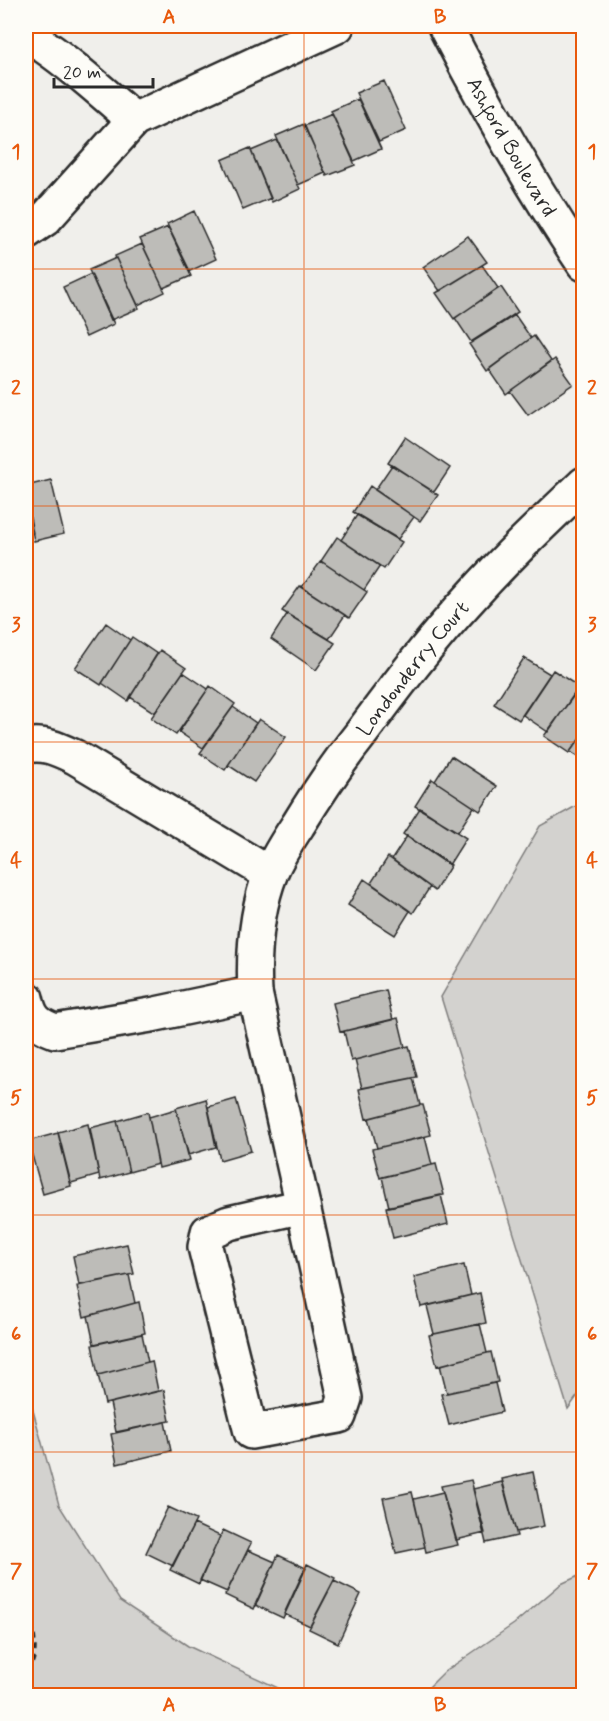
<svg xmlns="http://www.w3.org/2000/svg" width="609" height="1721" font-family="Mynerve,sans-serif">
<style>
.green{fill:#d3d2cf;stroke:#7f7e7d;stroke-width:1.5}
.building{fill:#bdbcb8;stroke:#2b2b2b;stroke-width:1.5}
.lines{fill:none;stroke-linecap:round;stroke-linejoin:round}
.street-casing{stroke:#2b2b2b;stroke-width:38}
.secondary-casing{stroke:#2b2b2b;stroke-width:38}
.path{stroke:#2b2b2b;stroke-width:4;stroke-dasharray:6 4.5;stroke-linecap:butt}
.street{stroke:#fdfcf7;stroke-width:33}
.secondary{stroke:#fdfcf7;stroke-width:33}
.grid{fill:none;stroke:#e8590c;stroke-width:1.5;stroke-opacity:0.55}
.labels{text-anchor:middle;stroke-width:6;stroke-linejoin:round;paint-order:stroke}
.street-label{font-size:21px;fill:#2b2b2b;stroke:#fdfcf7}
.neatline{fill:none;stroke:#e8590c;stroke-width:2}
.grid-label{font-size:20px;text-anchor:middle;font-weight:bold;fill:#e8590c}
</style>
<rect width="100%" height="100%" fill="#f0efeb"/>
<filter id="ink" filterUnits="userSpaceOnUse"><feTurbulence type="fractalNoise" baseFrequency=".0167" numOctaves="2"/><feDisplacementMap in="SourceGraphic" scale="12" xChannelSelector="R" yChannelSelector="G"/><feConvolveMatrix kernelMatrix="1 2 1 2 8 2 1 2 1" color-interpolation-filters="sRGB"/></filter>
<g filter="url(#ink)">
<!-- green -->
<path class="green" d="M 578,805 L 584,809 L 584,1387 L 568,1409 L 441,997 L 540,826 Z
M 26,1385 L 59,1505 L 120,1601 L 188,1646 L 293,1695 L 26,1695 Z
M 583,1574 L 583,1695 L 421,1695 L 444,1672 L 514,1624 L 561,1584 Z"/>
<!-- building -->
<path class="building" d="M 384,81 L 406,130 L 379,142 L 356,93 Z
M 358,99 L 381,149 L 354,161 L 331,111 Z
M 332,114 L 355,165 L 327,176 L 304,126 Z
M 304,124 L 325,173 L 298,185 L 276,136 Z
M 277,140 L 300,189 L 272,202 L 251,151 Z
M 250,148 L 271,198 L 243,210 L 222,160 Z
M 194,211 L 216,259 L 190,271 L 167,224 Z
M 168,227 L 191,276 L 163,288 L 140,239 Z
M 468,236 L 487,262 L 440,291 L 423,267 Z
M 142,244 L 165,292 L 138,305 L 115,256 Z
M 116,258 L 139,308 L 111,320 L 89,270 Z
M 482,265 L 498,288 L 454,319 L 436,293 Z
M 91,274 L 114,324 L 86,337 L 63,287 Z
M 501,287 L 518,312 L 471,342 L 455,318 Z
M 515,315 L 531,338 L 487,371 L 469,344 Z
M 534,336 L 551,361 L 506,394 L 489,369 Z
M 555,359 L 573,384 L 528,415 L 510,391 Z
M 405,437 L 450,468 L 434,492 L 388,463 Z
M 392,465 L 438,495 L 420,521 L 375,490 Z
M 51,480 L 64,534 L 34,541 L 26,497 L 26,486 Z
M 370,486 L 414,517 L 398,539 L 353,512 Z
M 26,497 L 33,533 L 26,535 Z
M 357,515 L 402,542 L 384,569 L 341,540 Z
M 337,537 L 380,566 L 364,590 L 321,561 Z
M 321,561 L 367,592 L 349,618 L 302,587 Z
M 300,586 L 345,615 L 329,639 L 282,611 Z
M 287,614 L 335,643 L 316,670 L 271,639 Z
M 106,623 L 130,640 L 101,685 L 75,668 Z
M 132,637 L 157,654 L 128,701 L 102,683 Z
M 160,650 L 186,668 L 155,713 L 130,697 Z
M 524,658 L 550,674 L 519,720 L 494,704 Z
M 553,670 L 579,687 L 548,732 L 523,715 Z
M 183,672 L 208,689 L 176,735 L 151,718 Z
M 210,686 L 235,704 L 203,748 L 179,732 Z
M 575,694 L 584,699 L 584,733 L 569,753 L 544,736 Z
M 233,707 L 256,723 L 225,770 L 200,753 Z
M 259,719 L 286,737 L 254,782 L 228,765 Z
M 584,733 L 584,760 L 570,752 Z
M 451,756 L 497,786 L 480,811 L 435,781 Z
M 432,779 L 474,807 L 458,832 L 415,806 Z
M 420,808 L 466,838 L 449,865 L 403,834 Z
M 407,836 L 451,865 L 435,891 L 392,859 Z
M 388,857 L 430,887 L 413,913 L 371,883 Z
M 364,879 L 410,911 L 395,935 L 348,905 Z
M 386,990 L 393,1020 L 340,1032 L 333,1003 Z
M 398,1018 L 405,1047 L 351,1061 L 344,1031 Z
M 409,1046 L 417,1077 L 362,1088 L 355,1060 Z
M 413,1078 L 420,1105 L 366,1119 L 359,1089 Z
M 206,1099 L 216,1147 L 188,1155 L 176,1108 Z
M 236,1099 L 251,1151 L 220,1160 L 208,1107 Z
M 420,1105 L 423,1105 L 431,1135 L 377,1148 L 369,1118 Z
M 176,1109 L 190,1160 L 159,1168 L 149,1117 Z
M 148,1112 L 158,1164 L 129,1172 L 117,1121 Z
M 117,1121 L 129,1172 L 100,1180 L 90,1128 Z
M 88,1124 L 99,1175 L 71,1183 L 58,1132 Z
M 58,1133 L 71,1186 L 43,1194 L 28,1141 Z
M 425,1137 L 432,1165 L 380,1178 L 372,1149 Z
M 436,1164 L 444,1195 L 389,1207 L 382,1177 Z
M 441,1195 L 448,1224 L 393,1238 L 386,1207 Z
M 127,1244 L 134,1274 L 79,1285 L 73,1256 Z
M 464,1265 L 471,1295 L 421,1307 L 414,1277 Z
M 129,1275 L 135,1303 L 84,1317 L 77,1286 Z
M 480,1293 L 486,1323 L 434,1334 L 427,1306 Z
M 139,1302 L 145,1333 L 94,1344 L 88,1316 Z
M 480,1324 L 487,1353 L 437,1366 L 429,1335 Z
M 142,1334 L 148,1362 L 98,1375 L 92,1345 Z
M 491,1352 L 498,1382 L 447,1393 L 440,1365 Z
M 152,1361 L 158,1391 L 105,1404 L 98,1375 Z
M 495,1383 L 502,1412 L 449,1425 L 441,1394 Z
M 164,1390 L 170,1421 L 116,1432 L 110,1403 Z
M 165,1422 L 171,1451 L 117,1464 L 111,1434 Z
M 533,1472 L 544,1526 L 516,1532 L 502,1479 Z
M 471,1480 L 485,1533 L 456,1540 L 441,1486 Z
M 502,1482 L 517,1536 L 486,1543 L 473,1489 Z
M 412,1492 L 425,1547 L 396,1553 L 383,1498 Z
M 443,1492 L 458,1545 L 426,1552 L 414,1499 Z
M 168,1507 L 196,1520 L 173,1566 L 146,1553 Z
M 194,1524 L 220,1536 L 199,1584 L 170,1570 Z
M 223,1530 L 251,1543 L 227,1592 L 200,1580 Z
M 248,1550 L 275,1562 L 254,1609 L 225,1595 Z
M 278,1555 L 306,1568 L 283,1618 L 255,1605 Z
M 307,1564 L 335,1578 L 310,1626 L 284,1614 Z
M 334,1581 L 361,1594 L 338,1643 L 309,1629 Z"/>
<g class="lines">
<!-- street casing -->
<g class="street-casing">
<g id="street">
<path d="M 26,37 C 42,38 117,105 134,120"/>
<path d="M 26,232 L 45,219 L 134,120 L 337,26"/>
<path d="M 26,746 C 44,742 58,749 75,757 L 270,874"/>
<path d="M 26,998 C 30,1018 36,1024 55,1031 L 151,1015 L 255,993"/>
<path id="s1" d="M 303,1206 L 255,993 C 253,953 256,910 271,872 C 278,855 288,840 298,825 C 317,794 337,764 360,735 C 395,688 431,640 471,597 C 507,557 545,521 584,484"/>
<path d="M 303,1206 L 345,1398 L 339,1416 L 251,1432 L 205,1247 L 208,1232 L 229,1223 Z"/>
</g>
</g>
<!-- secondary casing -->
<g class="secondary-casing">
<g id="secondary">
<path id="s2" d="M 445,26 C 487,108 532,187 584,264"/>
</g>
</g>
<!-- path -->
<path class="path" d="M 26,1606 L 28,1607 C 32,1625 42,1658 26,1671"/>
<!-- street -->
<use href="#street" class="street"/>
<!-- secondary -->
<use href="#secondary" class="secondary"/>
</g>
</g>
<!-- grid -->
<path class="grid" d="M 304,26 L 304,1696M 26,269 L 584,269M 26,506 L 584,506M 26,742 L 584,742M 26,979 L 584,979M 26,1215 L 584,1215M 26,1452 L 584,1452"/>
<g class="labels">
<!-- street labels -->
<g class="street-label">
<text dy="7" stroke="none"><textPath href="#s2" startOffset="138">Ashford Boulevard</textPath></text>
<text dy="7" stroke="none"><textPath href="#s1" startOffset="590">Londonderry Court</textPath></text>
</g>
</g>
<!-- margin -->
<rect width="609" height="1721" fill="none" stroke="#fdfcf7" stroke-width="66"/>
<!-- scale -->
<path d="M54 78v9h99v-9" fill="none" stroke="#2b2b2b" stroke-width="3"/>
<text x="63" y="78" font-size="18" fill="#2b2b2b" stroke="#fdfcf7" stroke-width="4.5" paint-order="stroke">20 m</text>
<rect x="33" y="33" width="543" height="1655" class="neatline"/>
<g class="grid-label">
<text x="169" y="23">A</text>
<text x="440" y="23">B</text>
<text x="16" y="158">1</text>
<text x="592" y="158">1</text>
<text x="16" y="394">2</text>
<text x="592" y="394">2</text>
<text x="16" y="631">3</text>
<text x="592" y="631">3</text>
<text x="16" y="867">4</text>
<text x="592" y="867">4</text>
<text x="16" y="1104">5</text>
<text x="592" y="1104">5</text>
<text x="16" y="1340">6</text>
<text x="592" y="1340">6</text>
<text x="16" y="1577">7</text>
<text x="592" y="1577">7</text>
<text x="169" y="1711">A</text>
<text x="440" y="1711">B</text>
</g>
</svg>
